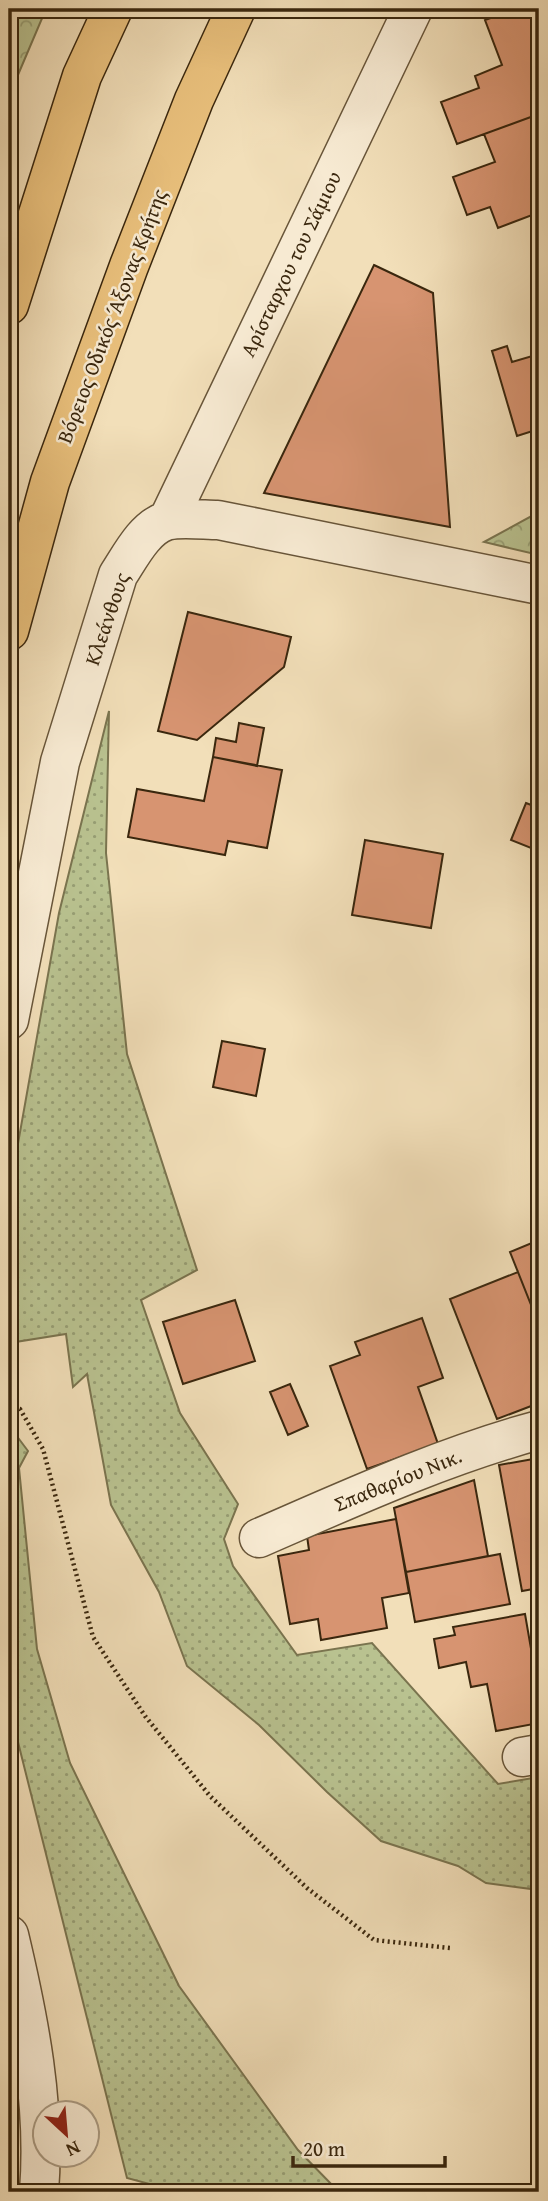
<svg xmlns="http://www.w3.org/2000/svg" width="548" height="2201" font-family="'Gentium Book Plus',serif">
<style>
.grass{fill:url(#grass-dots);stroke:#7a744f;stroke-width:2}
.forest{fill:url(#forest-crowns);stroke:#7a744f;stroke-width:2}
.building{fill:#d79471;stroke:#3a270e;stroke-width:2}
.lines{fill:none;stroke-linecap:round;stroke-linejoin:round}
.minor-casing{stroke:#685539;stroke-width:41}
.motorway-casing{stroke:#3a270e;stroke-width:41}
.path{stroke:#3a270e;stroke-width:4.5;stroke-dasharray:2 3.5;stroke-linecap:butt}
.minor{stroke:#f7ead2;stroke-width:38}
.motorway{stroke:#e9c07c;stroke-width:38}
.labels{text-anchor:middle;stroke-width:5;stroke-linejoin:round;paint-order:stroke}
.street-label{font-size:21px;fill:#3a270e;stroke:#f7ead2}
</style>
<defs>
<pattern id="grass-dots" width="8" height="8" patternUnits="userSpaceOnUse" patternTransform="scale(1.75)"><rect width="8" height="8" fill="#b9c290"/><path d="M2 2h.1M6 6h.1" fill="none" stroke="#979e74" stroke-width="1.8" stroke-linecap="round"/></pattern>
<pattern id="forest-crowns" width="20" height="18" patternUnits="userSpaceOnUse" patternTransform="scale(1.75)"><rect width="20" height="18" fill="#b9c290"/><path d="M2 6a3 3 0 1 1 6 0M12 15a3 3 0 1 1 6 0" fill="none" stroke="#979e74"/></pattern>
</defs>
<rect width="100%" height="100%" fill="#f2dfb9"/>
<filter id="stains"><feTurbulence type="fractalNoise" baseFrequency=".00286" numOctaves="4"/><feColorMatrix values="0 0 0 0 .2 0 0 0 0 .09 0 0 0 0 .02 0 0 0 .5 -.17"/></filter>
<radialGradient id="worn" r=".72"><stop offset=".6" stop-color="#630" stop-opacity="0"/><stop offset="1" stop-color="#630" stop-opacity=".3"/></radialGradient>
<!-- grass -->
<path class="grass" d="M 109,711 L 106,853 L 127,1054 L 197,1270 L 141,1300 L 180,1413 L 238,1504 L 224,1539 L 233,1566 L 297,1655 L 372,1643 L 498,1784 L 539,1777 L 539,1890 L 486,1883 L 458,1866 L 381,1841 L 327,1792 L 259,1725 L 187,1666 L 159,1592 L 111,1505 L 87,1374 L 73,1387 L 66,1334 L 9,1343 L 9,1194 L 59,913 Z
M 16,1435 L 28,1451 L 19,1468 L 37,1649 L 70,1763 L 179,1986 L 298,2150 L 339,2192 L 179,2192 L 127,2178 L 18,1742 L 9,1664 L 9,1440 Z"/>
<!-- forest -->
<path class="forest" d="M 9,9 L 46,9 L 9,96 Z
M 539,512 L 539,555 L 484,542 Z"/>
<!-- building -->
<path class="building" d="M 516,9 L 532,9 L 539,28 L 539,92 L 536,93 L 539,102 L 539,114 L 457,144 L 441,102 L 479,88 L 475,76 L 502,65 L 485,20 Z
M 532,9 L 539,9 L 539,28 Z
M 539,114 L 539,220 L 535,222 L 532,215 L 498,228 L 490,207 L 467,215 L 453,177 L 495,162 L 484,134 Z
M 374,265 L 433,293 L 450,527 L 264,493 Z
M 507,346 L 512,362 L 539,354 L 539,429 L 517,436 L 492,351 Z
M 188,612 L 291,637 L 284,667 L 197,740 L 158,731 Z
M 239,723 L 264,728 L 257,766 L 213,757 L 216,738 L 236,742 Z
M 213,757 L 282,770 L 267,848 L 228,841 L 225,855 L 128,837 L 137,789 L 204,801 Z
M 526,803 L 539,808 L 539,841 L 536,850 L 511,840 Z
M 365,840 L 443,854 L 431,928 L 352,915 Z
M 222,1041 L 265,1049 L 256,1096 L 213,1087 Z
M 539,1240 L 539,1325 L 510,1252 Z
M 518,1272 L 539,1325 L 539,1403 L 497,1419 L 450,1299 Z
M 235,1300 L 255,1361 L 183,1384 L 163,1322 Z
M 422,1318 L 443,1378 L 418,1387 L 438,1444 L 367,1469 L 330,1366 L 360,1355 L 355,1342 Z
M 290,1384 L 308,1426 L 288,1435 L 270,1392 Z
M 539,1458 L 539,1588 L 522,1591 L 499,1465 Z
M 474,1480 L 488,1556 L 406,1572 L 394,1508 Z
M 396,1519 L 409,1593 L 382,1598 L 387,1628 L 321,1640 L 318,1619 L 290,1624 L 278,1556 L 309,1550 L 307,1536 Z
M 500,1554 L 510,1604 L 415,1622 L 406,1572 Z
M 525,1614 L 539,1695 L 539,1723 L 496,1731 L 487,1684 L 471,1687 L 466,1662 L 439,1668 L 434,1639 L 455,1635 L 453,1627 Z"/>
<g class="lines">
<!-- minor casing -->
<g class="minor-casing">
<path id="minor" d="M 168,520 L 413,9
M 9,1020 L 60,762 L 118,575 C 130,557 144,528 166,521 C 179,517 204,520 218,520 L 539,585
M 259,1538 C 351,1498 443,1456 539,1430
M 522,1757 L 539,1754
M 9,1935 C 29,2019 46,2105 39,2192"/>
</g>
<!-- motorway casing -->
<g class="motorway-casing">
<path id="motorway" d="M 9,305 L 82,76 L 113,9
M 9,631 L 50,482 L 129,266 L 194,100 L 236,9"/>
</g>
<!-- path -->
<path class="path" d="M 9,1406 L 20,1409 L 43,1449 L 93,1637 L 145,1716 L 210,1796 L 307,1888 L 374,1940 L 450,1948"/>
<!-- minor -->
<use href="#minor" class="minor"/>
<!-- motorway -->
<use href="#motorway" class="motorway"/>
</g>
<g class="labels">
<!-- street labels -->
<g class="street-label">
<text transform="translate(291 264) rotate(-64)" y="7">Αρίσταρχου του Σάμιου</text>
<text transform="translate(112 316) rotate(-69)" y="7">Βόρειος Οδικός Άξονας Κρήτης</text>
<text transform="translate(107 619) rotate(-71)" y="7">Κλεάνθους</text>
<text transform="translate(398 1480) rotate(-22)" y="7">Σπαθαρίου Νικ.</text>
</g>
</g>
<!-- margin -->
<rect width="548" height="2201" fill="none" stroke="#f2dfb9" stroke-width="35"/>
<rect x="10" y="10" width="527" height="2180" fill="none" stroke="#3a270e" stroke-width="3.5"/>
<rect x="18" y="18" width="513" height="2166" fill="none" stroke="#3a270e" stroke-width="2"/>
<!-- north arrow -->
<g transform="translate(66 2134) rotate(154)"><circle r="33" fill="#f7ead2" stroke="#ab9c84" stroke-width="2"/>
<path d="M0-5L12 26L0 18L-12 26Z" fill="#8f2418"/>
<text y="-10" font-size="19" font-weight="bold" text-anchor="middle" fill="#3a270e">N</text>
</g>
<!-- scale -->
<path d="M293 2156v10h152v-10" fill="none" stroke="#3a270e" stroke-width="3.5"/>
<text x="303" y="2156" font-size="21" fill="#3a270e" stroke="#f7ead2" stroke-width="5" paint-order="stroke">20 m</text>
<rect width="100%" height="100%" filter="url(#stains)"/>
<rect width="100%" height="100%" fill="url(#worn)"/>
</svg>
